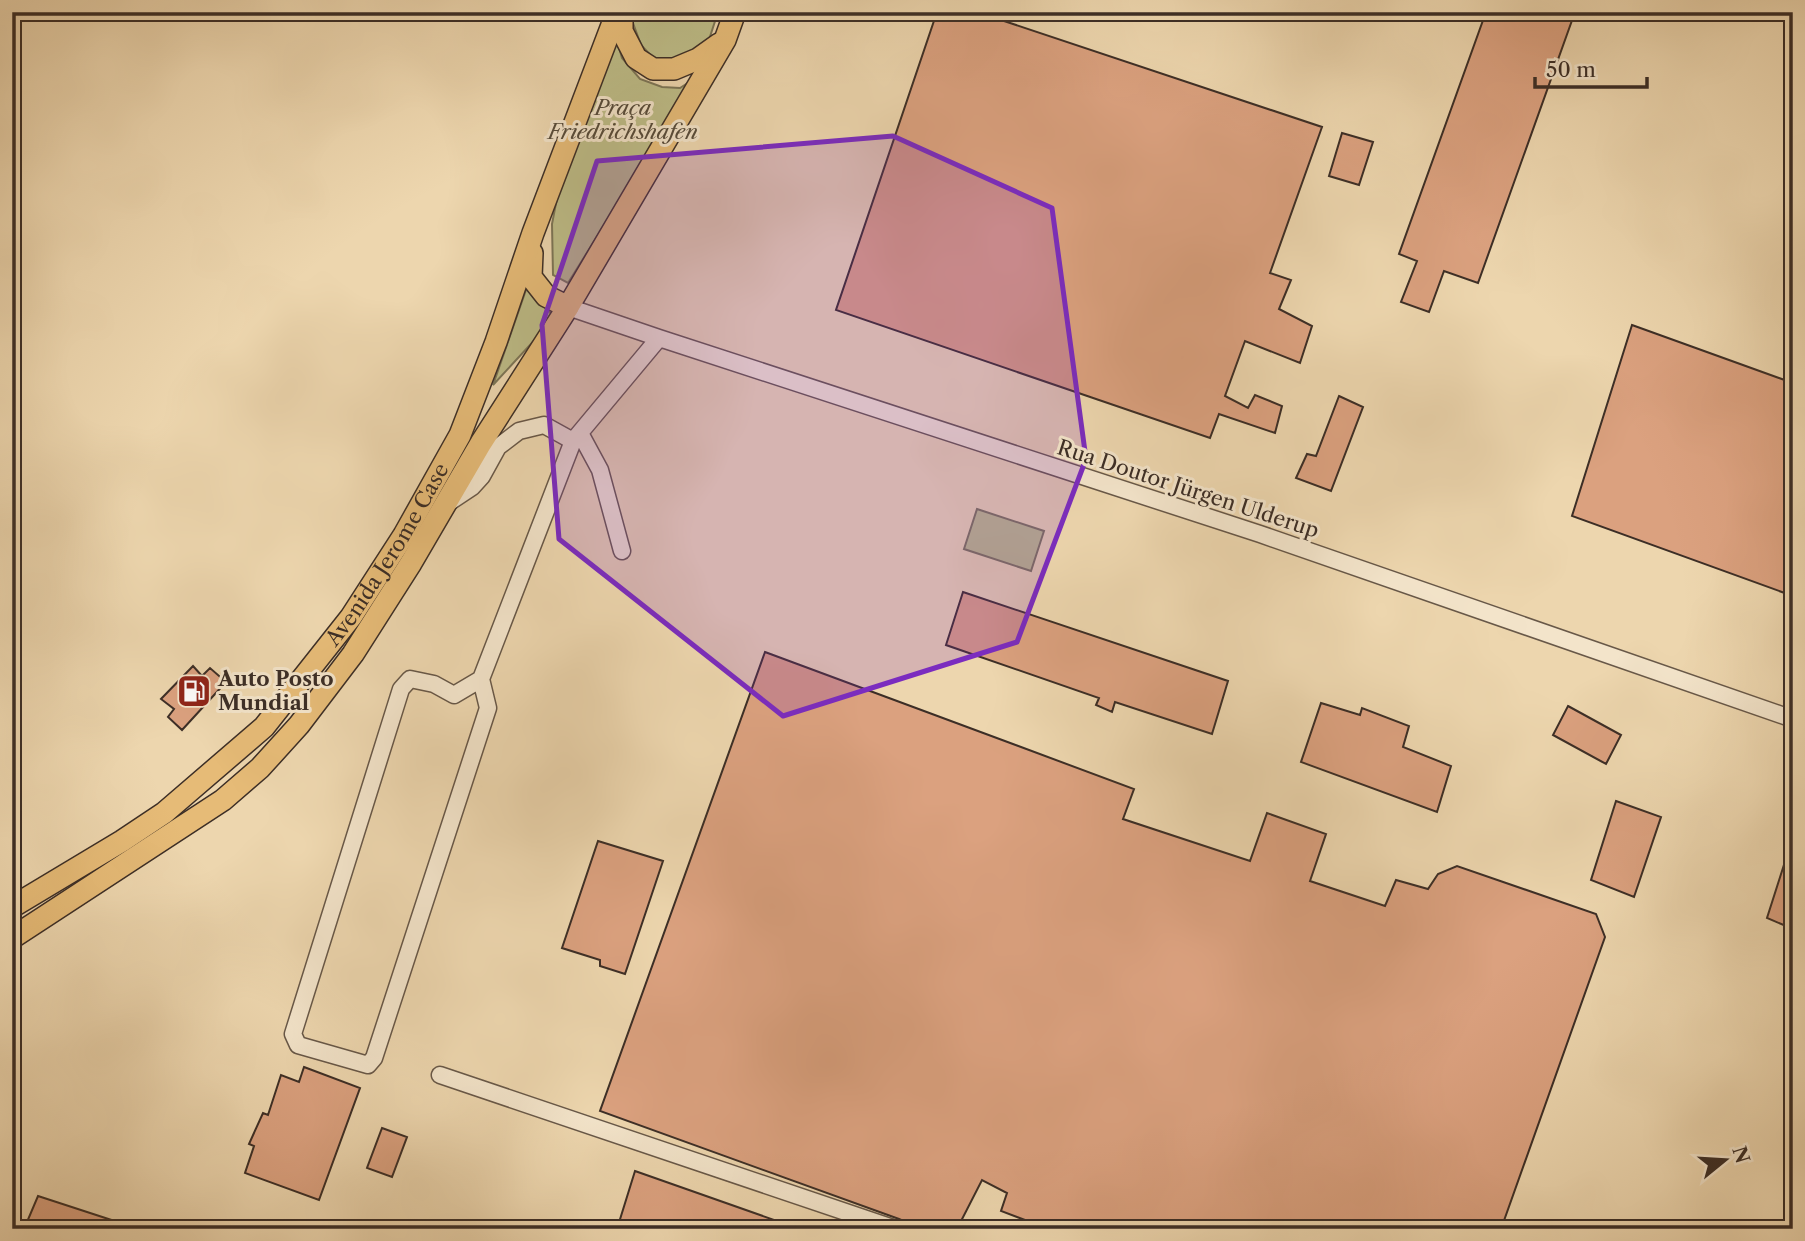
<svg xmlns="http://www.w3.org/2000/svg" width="1805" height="1241" font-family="'Libre Caslon Text',serif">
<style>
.green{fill:#bdbc87;stroke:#7c7556;stroke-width:2}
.building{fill:#dba17f;stroke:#3c2e26;stroke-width:2}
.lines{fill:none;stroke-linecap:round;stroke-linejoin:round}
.minor-casing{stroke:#685848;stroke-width:19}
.major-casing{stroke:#3c2e26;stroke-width:24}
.minor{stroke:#f3e4ca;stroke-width:16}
.major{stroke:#e6bb77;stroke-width:21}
.marked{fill:#7b2cbf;fill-opacity:0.2;stroke:#7b2cbf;stroke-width:5;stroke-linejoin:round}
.labels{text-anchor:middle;stroke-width:6;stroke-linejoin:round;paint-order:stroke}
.park-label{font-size:21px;font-style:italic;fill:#564a39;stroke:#f3e4ca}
.street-label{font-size:21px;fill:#3c2e26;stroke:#f3e4ca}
.poi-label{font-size:21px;font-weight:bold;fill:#3c2e26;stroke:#f3e4ca;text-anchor:start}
</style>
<rect width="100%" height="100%" fill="#edd6ae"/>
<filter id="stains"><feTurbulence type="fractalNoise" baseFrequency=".00286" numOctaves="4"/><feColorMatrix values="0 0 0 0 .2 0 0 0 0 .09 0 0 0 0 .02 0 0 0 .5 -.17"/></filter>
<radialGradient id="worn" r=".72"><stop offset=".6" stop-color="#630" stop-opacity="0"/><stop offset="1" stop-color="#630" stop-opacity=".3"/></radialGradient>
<!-- green -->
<path class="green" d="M 629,12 L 718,12 L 705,52 L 687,61 L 656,61 L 641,45 Z
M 616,37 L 622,58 L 640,79 L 662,87 L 680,88 L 697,77 L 568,283 L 553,275 L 552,224 L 567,146 Z
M 527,287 L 555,318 L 493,385 Z
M 977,509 L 1044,531 L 1031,571 L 964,549 Z"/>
<!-- building -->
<path class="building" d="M 937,12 L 977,12 L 1322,127 L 1270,273 L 1291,280 L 1279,309 L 1312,326 L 1300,363 L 1245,341 L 1225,396 L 1248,408 L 1255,395 L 1282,406 L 1275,433 L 1219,414 L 1210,438 L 836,310 Z
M 1486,12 L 1575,12 L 1478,283 L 1444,271 L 1429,312 L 1401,302 L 1417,261 L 1399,254 Z
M 1342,133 L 1373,142 L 1359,185 L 1329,176 Z
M 1632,325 L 1793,383 L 1793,596 L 1572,516 Z
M 1339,396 L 1363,407 L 1331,491 L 1296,478 L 1307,454 L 1316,456 Z
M 963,592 L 1228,681 L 1212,734 L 1115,702 L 1112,712 L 1096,705 L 1099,698 L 946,645 Z
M 765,652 L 1134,789 L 1123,819 L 1250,861 L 1267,813 L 1326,834 L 1310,881 L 1385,906 L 1396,880 L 1428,889 L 1438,874 L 1457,866 L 1596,914 L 1605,937 L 1501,1229 L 1049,1229 L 1001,1211 L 1007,1193 L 982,1180 L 957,1229 L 922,1229 L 899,1219 L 600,1111 Z
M 193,666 L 202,676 L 210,668 L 226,682 L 182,730 L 168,717 L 174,709 L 161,699 Z
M 1321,703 L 1360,715 L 1362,708 L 1409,726 L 1403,747 L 1451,766 L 1437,812 L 1301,762 Z
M 1568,706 L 1621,735 L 1606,764 L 1553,735 Z
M 1616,801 L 1661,817 L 1634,897 L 1591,880 Z
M 598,841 L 663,861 L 625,974 L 600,966 L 600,960 L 562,948 Z
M 1790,846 L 1793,846 L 1793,929 L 1767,918 Z
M 304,1067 L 360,1088 L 319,1200 L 245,1173 L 254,1146 L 249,1144 L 263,1113 L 268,1115 L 281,1075 L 299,1082 Z
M 382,1128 L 407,1137 L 392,1177 L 367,1168 Z
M 635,1171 L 794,1227 L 794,1229 L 617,1229 Z
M 38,1196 L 130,1226 L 130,1229 L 24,1229 Z"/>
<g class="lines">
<!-- minor casing -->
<g class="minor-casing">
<path id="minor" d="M 568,307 L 659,338 L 1260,534 L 1793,719
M 580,433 L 600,470 L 622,551
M 448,503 L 472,487 L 482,476 L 498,447 L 519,431 L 544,425 L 573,441
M 481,679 L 454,695 L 434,684 L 410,679 L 401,689 L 293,1034 L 298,1045 L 368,1065 L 374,1058 L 488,708 L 481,679 L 573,441 L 659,338
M 440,1075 L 896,1229"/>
</g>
<!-- major casing -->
<g class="major-casing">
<g id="major">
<path d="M 622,12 L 622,31 L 636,58 L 653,69 L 674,69 L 698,59 L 719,44"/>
<path d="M 532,253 L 531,277 L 546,296 L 568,307"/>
<path id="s1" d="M 12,907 L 122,841 L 164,813 L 264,727 L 351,617 L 404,535 L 460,435 L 496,342 L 533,233 L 617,12"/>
<path d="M 12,938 L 223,800 L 260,768 L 299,725 L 353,654 L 411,563 L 481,443 L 568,307 L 725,40 L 735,12"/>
</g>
</g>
<!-- minor -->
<use href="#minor" class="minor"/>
<!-- major -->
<use href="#major" class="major"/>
</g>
<!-- marked area -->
<path class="marked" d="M 893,136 L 1052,208 L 1086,459 L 1017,642 L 783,716 L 559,539 L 542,325 L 597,161 Z"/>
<!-- icons -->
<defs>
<g id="fuel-square" transform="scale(1.75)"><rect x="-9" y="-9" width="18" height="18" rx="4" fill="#8f2418" stroke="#f3e4ca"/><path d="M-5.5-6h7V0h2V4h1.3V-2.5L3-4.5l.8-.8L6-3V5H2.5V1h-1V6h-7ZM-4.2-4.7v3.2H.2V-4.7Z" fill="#fff"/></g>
</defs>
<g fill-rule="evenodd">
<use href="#fuel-square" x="194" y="691"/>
</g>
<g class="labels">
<!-- park labels -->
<g class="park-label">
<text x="623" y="115">Praça<tspan x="623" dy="24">Friedrichshafen</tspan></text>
</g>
<!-- street labels -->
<g class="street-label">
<text transform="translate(1188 489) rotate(18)" y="7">Rua Doutor Jürgen Ulderup</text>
<text dy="7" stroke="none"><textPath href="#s1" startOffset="523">Avenida Jerome Case</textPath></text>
</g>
<!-- poi labels -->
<g class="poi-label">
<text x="218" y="686">Auto Posto<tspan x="218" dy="24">Mundial</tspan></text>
</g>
</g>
<!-- margin -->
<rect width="1805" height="1241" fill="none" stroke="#edd6ae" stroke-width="42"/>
<rect x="14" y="14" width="1777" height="1213" fill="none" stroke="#3c2e26" stroke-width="3.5"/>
<rect x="21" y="21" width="1763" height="1199" fill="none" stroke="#3c2e26" stroke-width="2"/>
<!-- north arrow -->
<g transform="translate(1725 1160) rotate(72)" stroke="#f3e4ca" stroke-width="5" paint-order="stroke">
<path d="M0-5L12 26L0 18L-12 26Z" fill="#3c2e26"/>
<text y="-10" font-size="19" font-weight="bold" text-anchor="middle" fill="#3c2e26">N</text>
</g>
<!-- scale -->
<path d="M1535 77v10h112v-10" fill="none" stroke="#3c2e26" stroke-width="3.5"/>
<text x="1546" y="77" font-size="21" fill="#3c2e26" stroke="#f3e4ca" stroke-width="5" paint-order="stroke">50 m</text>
<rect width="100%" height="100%" filter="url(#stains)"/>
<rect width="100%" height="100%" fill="url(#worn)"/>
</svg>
